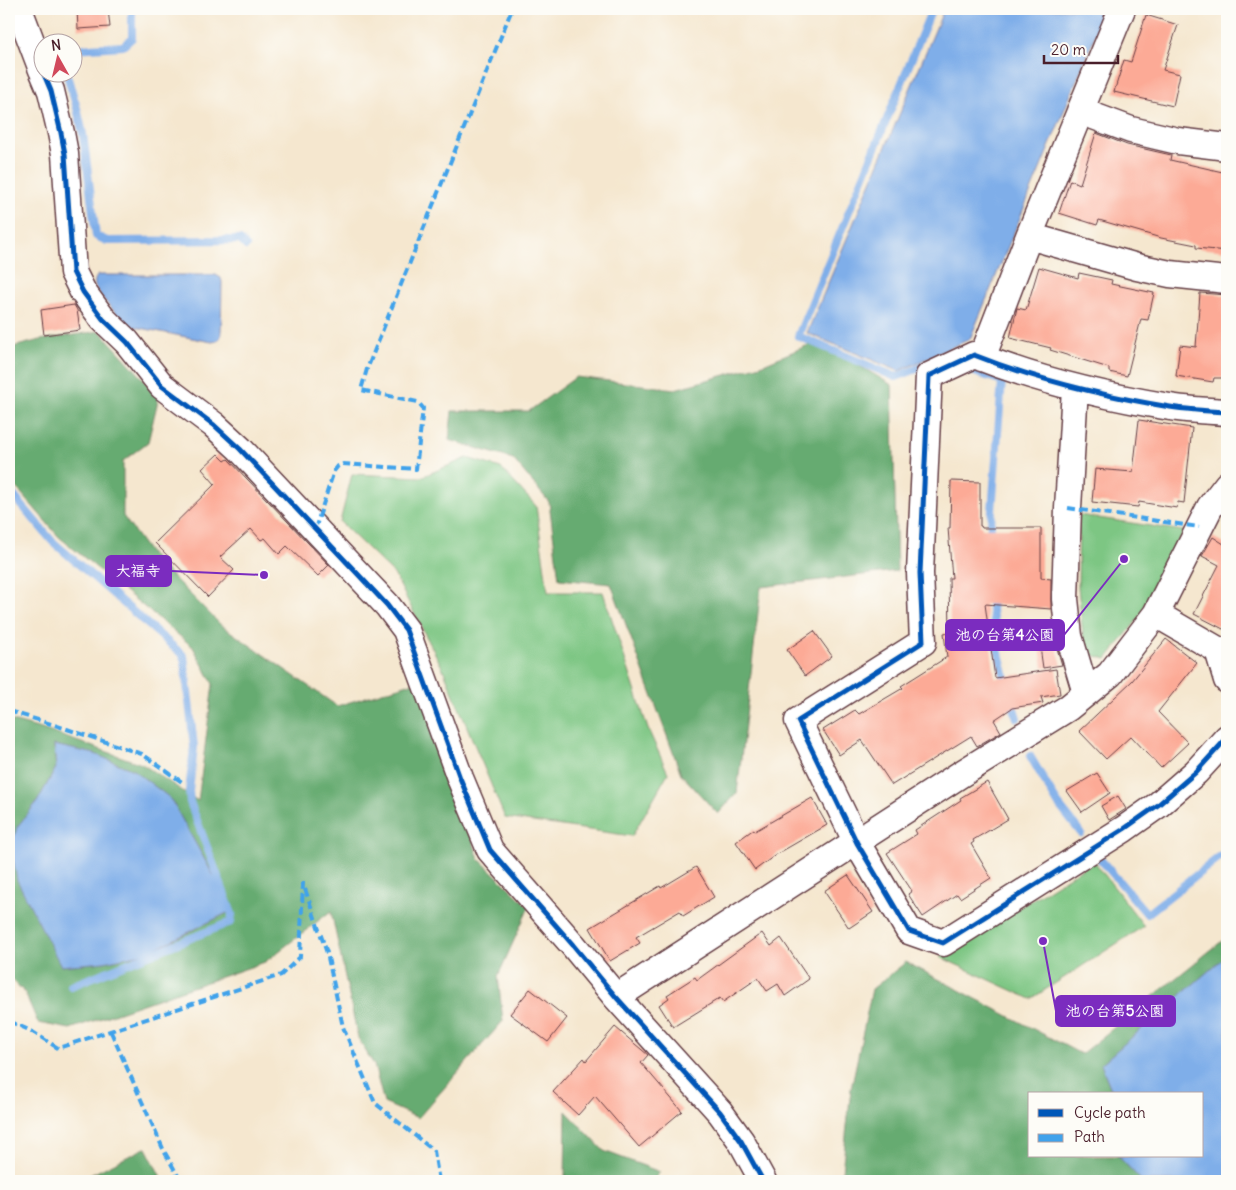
<svg xmlns="http://www.w3.org/2000/svg" width="1236" height="1190" font-family="Delius,'Klee One',sans-serif">
<style>
.green{fill:#7dc683;stroke:#647257}
.forest{fill:#66ab71;stroke:#58654e;fill-rule:evenodd}
.water{fill:#7faee9;stroke:#64668a}
.lines{fill:none;stroke-linecap:round;stroke-linejoin:round}
.stream{stroke:#7faee9;stroke-width:8}
.building{fill:#fcaa96}
.minor-casing{stroke:#643d44;stroke-width:29}
.minor{stroke:#fff;stroke-width:26}
.quiet{stroke:#40a2eb;stroke-width:4;stroke-dasharray:8 4;stroke-linecap:butt}
.cycleway-casing{stroke:#fdfcf7;stroke-width:8}
.cycleway{stroke:#0057b8;stroke-width:5}
.leader{fill:none;stroke:#7b2cbf;stroke-width:2}
.callout-dot{fill:#7b2cbf;stroke:#fdfcf7;stroke-width:2}
.callout{fill:#7b2cbf;stroke:#7b2cbf;stroke-width:2}
.callout-label{font-size:15px;text-anchor:middle;font-weight:bold;fill:#fff}
</style>
<rect width="100%" height="100%" fill="#fdfcf7"/>
<filter id="ink" filterUnits="userSpaceOnUse"><feTurbulence type="fractalNoise" baseFrequency=".02" numOctaves="2"/><feDisplacementMap in="SourceGraphic" scale="10" xChannelSelector="R" yChannelSelector="G"/><feConvolveMatrix kernelMatrix="1 2 1 2 8 2 1 2 1" color-interpolation-filters="sRGB"/></filter>
<filter id="wash" filterUnits="userSpaceOnUse"><feTurbulence type="fractalNoise" baseFrequency=".0096" numOctaves="4" result="noise"/><feDisplacementMap in="SourceGraphic" scale="20" xChannelSelector="R" yChannelSelector="G"/><feGaussianBlur stdDeviation="1.12" result="paint"/><feColorMatrix in="noise" values="0 0 0 0 0 0 0 0 0 0 0 0 0 0 0 0 0 1.4 0 .05"/><feComposite in="paint" operator="in"/></filter>
<g filter="url(#wash)">
<rect width="100%" height="100%" fill="#f5e7cf"/>
<!-- green -->
<path class="green" d="M 467,458 L 501,468 L 536,506 L 548,592 L 603,592 L 648,729 L 668,773 L 632,836 L 505,818 L 443,669 L 394,574 L 340,522 L 352,474 L 421,477 Z
M 1079,515 L 1184,531 L 1142,614 L 1107,659 L 1085,653 L 1078,588 Z
M 1094,861 L 1144,926 L 1031,999 L 940,957 Z"/>
<!-- forest -->
<path class="forest" d="M 100,331 L 159,396 L 148,442 L 123,461 L 123,516 L 151,555 L 221,625 L 337,706 L 418,681 L 479,859 L 529,907 L 498,976 L 503,1021 L 418,1118 L 384,1103 L 374,1065 L 358,1038 L 331,911 L 265,962 L 70,1029 L 38,1023 L 25,993 L 9,976 L 9,720 L 45,730 L 142,764 L 198,801 L 213,684 L 193,647 L 59,537 L 9,479 L 9,348 L 40,340 ZM 54,745 L 95,754 L 133,770 L 170,798 L 233,910 L 147,953 L 104,962 L 61,966 L 17,827 L 37,802 L 56,768 Z
M 818,341 L 892,385 L 897,571 L 761,587 L 737,793 L 718,814 L 681,774 L 611,584 L 559,579 L 549,502 L 513,459 L 449,440 L 452,411 L 529,411 L 576,377 L 675,389 L 761,365 Z
M 1227,937 L 1227,955 L 1101,1064 L 1113,1094 L 1030,1094 L 1030,1156 L 1118,1156 L 1142,1181 L 841,1181 L 851,1089 L 872,989 L 906,962 L 1081,1054 Z
M 566,1111 L 604,1151 L 660,1172 L 653,1181 L 565,1181 Z
M 146,1148 L 163,1181 L 78,1181 L 145,1148 Z"/>
<!-- water -->
<path class="water" d="M 944,9 L 1106,9 L 970,339 L 899,371 L 807,333 Z
M 98,275 L 216,275 L 221,278 L 222,282 L 221,336 L 217,341 L 212,342 L 130,326 C 122,320 97,294 95,286 C 94,282 95,278 98,275 Z
M 54,745 L 95,754 L 133,770 L 170,798 L 233,910 L 147,953 L 104,962 L 61,966 L 17,880 L 11,848 L 17,827 L 37,802 L 56,768 Z
M 1227,955 L 1227,1181 L 1142,1181 L 1118,1156 L 1202,1156 L 1202,1094 L 1113,1094 L 1101,1064 Z"/>
<g class="lines">
<!-- stream -->
<path class="stream" d="M 72,49 L 123,46 L 132,38 L 132,9
M 66,72 L 77,108 L 83,134 L 96,236 L 107,241 L 240,240 L 246,246
M 927,365 L 896,377 L 798,336 L 932,9
M 962,368 L 1002,381 L 990,537
M 9,490 L 52,541 L 184,656 L 194,747 L 189,791 L 190,802 L 232,914 L 231,922 L 71,986
M 990,596 L 997,645 L 1007,685
M 1011,699 L 1017,718
M 1030,756 L 1058,804 L 1081,833
M 1101,860 L 1147,914 L 1227,851"/>
</g>
<g id="blocks">
<!-- building -->
<path class="building" d="M 77,9 L 108,9 L 110,27 L 78,29 Z
M 1146,15 L 1178,25 L 1163,70 L 1180,74 L 1173,106 L 1114,92 L 1124,60 L 1131,62 Z
M 1096,133 L 1127,145 L 1171,155 L 1170,160 L 1227,173 L 1227,251 L 1196,248 L 1196,245 L 1161,238 L 1099,220 L 1097,225 L 1059,213 L 1070,180 L 1080,184 Z
M 1039,267 L 1078,278 L 1079,273 L 1112,280 L 1111,284 L 1154,293 L 1148,320 L 1141,319 L 1127,376 L 1109,372 L 1109,368 L 1050,350 L 1051,348 L 1010,338 L 1017,308 L 1026,310 Z
M 1200,293 L 1227,295 L 1227,378 L 1214,378 L 1213,382 L 1176,376 L 1180,345 L 1196,347 Z
M 74,305 L 77,310 L 80,330 L 44,335 L 41,310 Z
M 1139,420 L 1192,428 L 1184,503 L 1178,502 L 1177,508 L 1139,502 L 1138,507 L 1092,502 L 1095,469 L 1133,472 Z
M 218,454 L 225,461 L 228,459 L 329,565 L 318,576 L 287,546 L 279,554 L 265,538 L 261,540 L 251,529 L 220,557 L 234,570 L 208,597 L 155,543 L 215,484 L 202,469 Z
M 951,481 L 980,482 L 980,526 L 981,526 L 982,528 L 1041,528 L 1041,578 L 1051,579 L 1051,609 L 985,604 L 995,678 L 1056,669 L 1060,694 L 1041,697 L 1043,703 L 1012,708 L 994,720 L 1001,732 L 977,746 L 971,736 L 892,785 L 862,740 L 839,755 L 823,730 L 855,710 L 859,714 L 903,688 L 901,686 L 947,657 L 944,633 L 950,632 L 949,578 L 952,578 L 948,528 L 950,528 Z
M 1213,537 L 1227,546 L 1227,631 L 1194,614 L 1219,565 L 1202,556 Z
M 814,631 L 832,656 L 805,676 L 787,650 Z
M 1166,639 L 1197,663 L 1158,712 L 1188,743 L 1161,768 L 1131,736 L 1106,759 L 1079,731 L 1132,681 Z
M 1056,645 L 1062,665 L 1043,668 L 1040,647 Z
M 1097,773 L 1110,793 L 1082,812 L 1067,791 Z
M 987,782 L 1008,819 L 973,840 L 974,842 L 971,844 L 991,878 L 960,898 L 957,894 L 923,917 L 908,894 L 912,891 L 887,853 L 917,834 L 915,830 L 961,800 L 960,798 Z
M 1118,796 L 1126,809 L 1109,820 L 1101,806 Z
M 812,798 L 827,825 L 777,854 L 755,870 L 736,842 L 754,829 L 755,831 Z
M 696,867 L 714,897 L 683,916 L 680,911 L 636,937 L 640,943 L 610,961 L 590,928 L 660,886 L 661,888 Z
M 848,875 L 873,912 L 849,928 L 824,891 Z
M 762,933 L 771,946 L 781,938 L 809,979 L 785,996 L 778,984 L 767,991 L 758,978 L 723,1002 L 720,998 L 673,1027 L 659,1005 L 669,998 L 667,995 L 695,977 L 697,980 Z
M 530,989 L 567,1018 L 548,1042 L 510,1014 Z
M 615,1027 L 648,1055 L 641,1063 L 682,1111 L 639,1147 L 595,1096 L 578,1115 L 553,1092 L 584,1058 L 586,1061 Z"/>
</g>
</g>
<g filter="url(#ink)">
<use href="#blocks" fill-opacity="0" stroke="#643d44" stroke-width="1"/>
<g class="lines">
<!-- minor casing -->
<g class="minor-casing">
<path id="minor" d="M 19,9 L 42,70
M 43,72 L 51,91 L 61,133 L 65,154 L 73,272 L 83,292 L 103,319 L 127,342 L 162,386 L 214,425 L 240,449 L 387,605 L 406,630 L 460,778 L 490,850 L 573,945 L 616,997 L 720,1112 L 741,1141 L 763,1181
M 1080,111 L 1131,130 L 1178,141 L 1227,147
M 1029,236 L 1137,267 L 1170,274 L 1227,280
M 982,358 L 1029,236 L 1122,9
M 1075,388 L 1068,508 L 1065,599 L 1069,636 L 1086,693
M 1227,412 C 1208,411 1189,410 1170,407 C 1103,396 1037,380 974,355 L 929,376 L 920,573 L 923,642 L 798,721 L 857,843 L 909,931 L 943,943 L 1124,829 L 1158,805 L 1196,772 L 1227,738
M 1156,614 L 1218,650 L 1227,680
M 616,997 L 961,774 L 1068,708 L 1110,674 L 1156,614 L 1210,507 L 1227,485"/>
</g>
<!-- minor -->
<use href="#minor" class="minor"/>
<!-- quiet -->
<path class="quiet" d="M 1068,508 L 1199,527
M 315,529 L 334,471 L 338,466 L 343,464 L 416,469 L 423,408 L 418,402 L 361,390 L 367,369 L 512,9
M 9,711 L 64,728 L 142,754 L 182,782
M 305,889 L 327,953 L 343,1027 L 375,1103 L 434,1151 L 439,1181
M 9,1021 L 31,1031 L 58,1048 L 281,975 L 300,957 L 303,882
M 111,1032 L 164,1151 L 181,1181"/>
<!-- cycleway casing -->
<g class="cycleway-casing">
<path id="cycleway" d="M 43,72 L 51,91 L 61,133 L 65,154 L 73,272 L 83,292 L 103,319 L 127,342 L 162,386 L 214,425 L 240,449 L 387,605 L 406,630 L 460,778 L 490,850 L 573,945 L 616,997 L 720,1112 L 741,1141 L 763,1181
M 1227,412 C 1208,411 1189,410 1170,407 C 1103,396 1037,380 974,355 L 929,376 L 920,573 L 923,642 L 798,721 L 857,843 L 909,931 L 943,943 L 1124,829 L 1158,805 L 1196,772 L 1227,738"/>
</g>
<!-- cycleway -->
<use href="#cycleway" class="cycleway"/>
</g>
</g>
<!-- callouts -->
<path class="leader" d="M264 575L171 571M1124 559L1064 635M1043 941L1056 1011"/>
<g class="callout-dot">
<circle cx="264" cy="575" r="5"/>
<circle cx="1124" cy="559" r="5"/>
<circle cx="1043" cy="941" r="5"/>
</g>
<g class="callout">
<rect x="106" y="556" width="65" height="30" rx="5"/>
<rect x="946" y="620" width="118" height="30" rx="5"/>
<rect x="1056" y="996" width="119" height="30" rx="5"/>
</g>
<g class="callout-label">
<text x="138" y="576">大福寺</text>
<text x="1005" y="640">池の台第4公園</text>
<text x="1115" y="1016">池の台第5公園</text>
</g>
<!-- margin -->
<rect width="1236" height="1190" fill="none" stroke="#fdfcf7" stroke-width="30"/>
<!-- legend -->
<rect x="1028" y="1092" width="175" height="65" fill="#fdfcf7" stroke="#b5a4a5"/>
<rect x="1038" y="1109" width="25" height="8" fill="#0057b8" stroke="#b5a4a5"/>
<text x="1074" y="1118" font-size="15" fill="#4a1f2b">Cycle path</text>
<rect x="1038" y="1134" width="25" height="8" fill="#40a2eb" stroke="#b5a4a5"/>
<text x="1074" y="1142" font-size="15" fill="#4a1f2b">Path</text>
<!-- north arrow -->
<g transform="translate(58 58) rotate(352)"><circle r="24" fill="#fdfcf7" stroke="#b5a4a5"/>
<path d="M0-4L9 19L0 12L-9 19Z" fill="#d1495b"/>
<text y="-8" font-size="14" font-weight="bold" text-anchor="middle" fill="#4a1f2b">N</text>
</g>
<!-- scale -->
<path d="M1044 55v8h74v-8" fill="none" stroke="#4a1f2b" stroke-width="2.5"/>
<text x="1051" y="55" font-size="15" fill="#4a1f2b" stroke="#fdfcf7" stroke-width="4" paint-order="stroke">20 m</text>
</svg>
